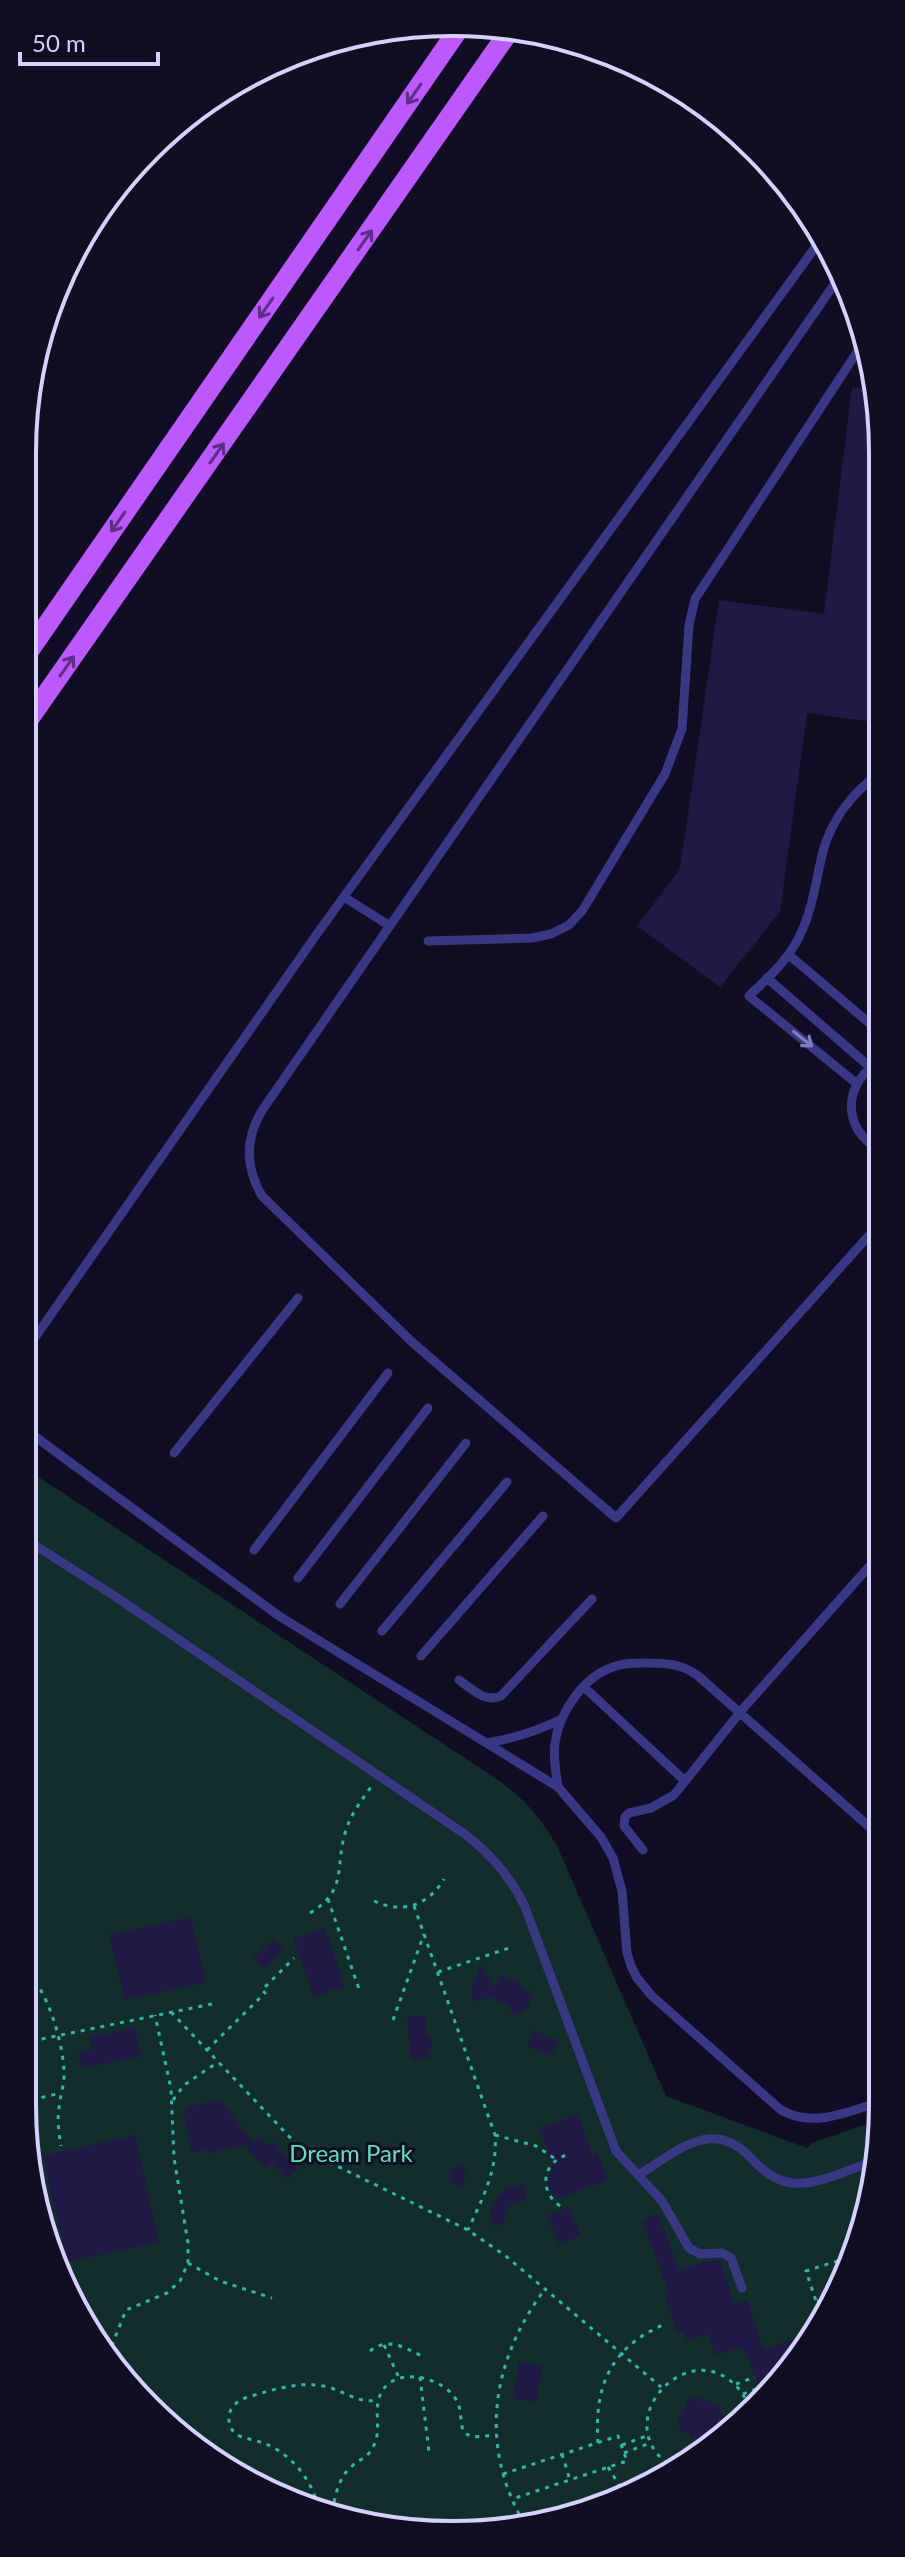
<svg xmlns="http://www.w3.org/2000/svg" width="905" height="2557" font-family="Lato,sans-serif">
<style>
.green{fill:#112e2c}
.building{fill:#211945}
.lines{fill:none;stroke-linecap:round;stroke-linejoin:round}
.path{stroke:#2cb8ab;stroke-width:3;stroke-dasharray:4 6;stroke-linecap:butt}
.service{stroke:#393884;stroke-width:9}
.primary{stroke:#bc58ff;stroke-width:20}
.oneway{stroke:#5e2f87}
.oneway2{stroke:#7f7dbb}
.labels{text-anchor:middle;stroke-width:6;stroke-linejoin:round;paint-order:stroke}
.park-label{font-size:24px;fill:#5ae2bc;stroke:#110e24}
.rim{fill:none;stroke:#d5d1ff;stroke-width:4}
</style>
<rect width="100%" height="100%" fill="#110e24"/>
<!-- green -->
<path class="green" d="M 22,1466 L 498,1780 C 524,1798 543,1820 558,1848 L 666,2096 L 807,2148 L 812,2143 L 881,2119 L 868,2215 L 810,2344 L 692,2462 L 563,2520 L 397,2531 L 262,2490 L 129,2389 L 55,2269 L 22,2104 Z"/>
<!-- building -->
<path class="building" d="M 852,387 L 878,391 L 879,396 L 880,723 L 807,713 L 780,912 L 720,987 L 637,926 L 680,869 L 719,600 L 824,614 Z
M 191,1917 L 206,1982 L 125,2000 L 109,1935 Z
M 325,1928 L 345,1986 L 314,1997 L 293,1939 Z
M 274,1939 L 284,1950 L 264,1969 L 253,1958 Z
M 481,1965 L 494,1988 L 500,1975 L 520,1983 L 522,1989 L 532,1992 L 529,2006 L 515,2016 L 508,2004 L 498,2002 L 491,1997 L 473,2002 L 472,1988 Z
M 425,2016 L 427,2035 L 430,2035 L 432,2050 L 428,2050 L 429,2058 L 411,2060 L 407,2017 Z
M 135,2028 L 141,2056 L 82,2068 L 78,2052 L 92,2049 L 89,2037 Z
M 534,2030 L 558,2041 L 551,2056 L 527,2046 Z
M 220,2100 L 253,2142 L 259,2136 L 268,2146 L 273,2141 L 298,2169 L 287,2179 L 272,2163 L 266,2169 L 247,2148 L 250,2144 L 210,2153 L 209,2149 L 192,2153 L 183,2114 L 188,2113 L 186,2107 Z
M 578,2114 L 592,2154 L 597,2152 L 608,2180 L 557,2199 L 547,2186 L 548,2176 L 553,2166 L 539,2128 Z
M 135,2135 L 159,2242 L 67,2262 L 43,2156 Z
M 462,2164 L 466,2175 L 462,2187 L 448,2181 L 451,2176 L 449,2171 Z
M 523,2184 L 527,2199 L 511,2205 L 505,2214 L 504,2225 L 493,2225 L 490,2212 L 495,2199 L 505,2189 Z
M 569,2207 L 581,2235 L 559,2244 L 547,2216 Z
M 658,2214 L 679,2270 L 708,2261 L 720,2261 L 734,2304 L 747,2299 L 764,2350 L 794,2339 L 800,2354 L 760,2394 L 745,2349 L 742,2350 L 741,2347 L 715,2355 L 708,2334 L 686,2341 L 683,2332 L 677,2334 L 664,2291 L 668,2290 L 642,2220 Z
M 519,2362 L 542,2366 L 536,2402 L 513,2398 Z
M 701,2396 L 703,2403 L 711,2400 L 713,2406 L 719,2404 L 724,2419 L 717,2422 L 720,2430 L 714,2432 L 716,2437 L 700,2442 L 698,2437 L 691,2440 L 688,2432 L 682,2434 L 677,2419 L 683,2417 L 680,2409 L 688,2407 L 685,2401 Z"/>
<g class="lines">
<!-- path -->
<path class="path" d="M 328,1899 L 360,1992
M 374,1901 C 402,1914 428,1906 444,1879
M 414,1906 L 495,2135 C 498,2170 482,2199 468,2230
M 310,1913 C 349,1889 334,1867 346,1830 C 351,1814 361,1801 371,1787
M 22,1966 C 47,1987 62,2039 64,2070 C 65,2083 60,2096 59,2108 C 57,2121 59,2134 61,2146
M 438,1972 L 509,1948
M 171,2012 L 300,2148 L 468,2230 L 507,2257 L 661,2387
M 393,2020 L 424,1934
M 22,2043 L 212,2004
M 207,2050 L 265,1993 L 262,1990 L 294,1958
M 173,2100 L 184,2085 L 218,2062
M 22,2102 L 61,2093
M 495,2135 L 536,2146 L 557,2160
M 560,2206 C 537,2190 543,2159 571,2154
M 188,2263 L 220,2281 L 272,2298
M 817,2301 L 829,2302
M 822,2319 L 806,2271 L 850,2257
M 384,2345 L 399,2378
M 370,2351 C 388,2337 403,2347 422,2356
M 108,2355 L 126,2310 L 167,2293 L 180,2281 L 188,2263 L 188,2243 L 174,2158 L 171,2089 L 155,2015
M 420,2377 L 429,2452
M 736,2384 L 755,2377
M 743,2394 L 759,2388
M 598,2443 C 594,2387 610,2348 663,2325
M 622,2445 L 649,2435
M 624,2453 L 650,2443
M 562,2454 L 570,2480
M 608,2467 L 624,2493
M 676,2469 C 595,2423 704,2315 749,2405
M 503,2474 L 618,2436 L 627,2461 L 512,2499
M 318,2507 C 312,2480 292,2455 266,2444 C 256,2440 245,2439 235,2434 C 224,2420 228,2405 245,2398 C 272,2390 300,2380 328,2387 C 346,2392 359,2404 378,2400
M 333,2512 C 334,2497 339,2477 351,2467 C 359,2459 368,2458 373,2447 C 382,2431 374,2414 379,2398 C 389,2365 440,2375 455,2398 C 463,2409 459,2422 464,2433 L 473,2437 L 497,2435
M 524,2523 C 478,2444 492,2360 545,2289"/>
<!-- service -->
<path class="service" d="M 842,273 L 263,1109 C 245,1138 245,1167 262,1196 L 412,1342 L 616,1518 L 881,1222
M 344,897 L 390,926
M 428,941 L 532,938 L 551,934 L 569,925 L 582,911 L 665,774 L 682,729 L 689,625 L 695,599 L 863,343
M 789,955 L 881,1033
M 767,978 L 870,1067
M 881,1061 C 843,1081 840,1130 881,1150
M 856,1083 L 749,996 C 769,977 789,959 800,935 C 813,908 816,880 823,851 C 832,819 853,792 880,773
M 22,1356 L 319,931 L 822,238
M 22,1427 L 279,1616 L 558,1787 L 601,1837 L 613,1858 L 622,1891 L 627,1953 L 631,1966 L 637,1978 L 652,1996 L 781,2110 C 815,2129 849,2111 883,2101
M 174,1453 L 298,1298
M 22,1537 L 113,1595 L 466,1835 C 492,1855 511,1877 525,1907 L 616,2151 L 662,2201 L 689,2248 L 700,2254 L 722,2253 L 731,2258 L 742,2288
M 254,1550 L 388,1373
M 298,1578 L 428,1408
M 340,1604 L 466,1443
M 382,1631 L 507,1482
M 421,1656 L 543,1516
M 459,1680 C 472,1689 485,1703 501,1696 L 592,1599
M 584,1687 L 685,1781
M 486,1743 C 513,1739 537,1731 562,1719
M 558,1787 C 556,1773 553,1758 555,1743 C 559,1713 583,1677 613,1667 C 623,1663 633,1663 644,1663 C 664,1663 680,1663 697,1675 L 882,1838
M 643,1850 L 624,1826 L 625,1817 L 629,1813 L 651,1808 L 674,1795 L 741,1711 L 882,1552
M 638,2175 C 677,2152 712,2116 751,2158 C 763,2171 775,2181 793,2183 C 816,2186 853,2168 876,2160"/>
<!-- primary -->
<path class="primary" d="M 22,661 L 458,30
M 22,729 L 508,33"/>
</g>
<!-- one-way arrows -->
<defs><path id="oneway-shaft" d="M-6 0H5M1.5-3L5.5 0L1.5 3" fill="none" stroke-width="1.6" stroke-linecap="round" stroke-linejoin="round" transform="scale(2)"/></defs>
<g class="oneway">
<use href="#oneway-shaft" transform="translate(414 94) rotate(125)"/>
<use href="#oneway-shaft" transform="translate(365 240) rotate(-55)"/>
<use href="#oneway-shaft" transform="translate(266 308) rotate(125)"/>
<use href="#oneway-shaft" transform="translate(217 453) rotate(-55)"/>
<use href="#oneway-shaft" transform="translate(118 522) rotate(125)"/>
<use href="#oneway-shaft" transform="translate(67 666) rotate(-55)"/>
</g>
<use class="oneway2" href="#oneway-shaft" transform="translate(803 1039) rotate(39)"/>
<g class="labels">
<!-- park labels -->
<g class="park-label">
<text x="351" y="2162">Dream Park</text>
</g>
</g>
<!-- crop -->
<path d="M0 0H905V2557H0ZM452 36H453A416 416 0 0 1 869 452V2105A416 416 0 0 1 453 2521H452A416 416 0 0 1 36 2105V452A416 416 0 0 1 452 36Z" fill="#110e24" fill-rule="evenodd"/>
<path class="rim" d="M452 36H453A416 416 0 0 1 869 452V2105A416 416 0 0 1 453 2521H452A416 416 0 0 1 36 2105V452A416 416 0 0 1 452 36Z"/>
<!-- scale -->
<path d="M20 52v12h138v-12" fill="none" stroke="#d5d1ff" stroke-width="4"/>
<text x="32" y="52" font-size="24" fill="#d5d1ff" stroke="#110e24" stroke-width="6" paint-order="stroke">50 m</text>
</svg>
